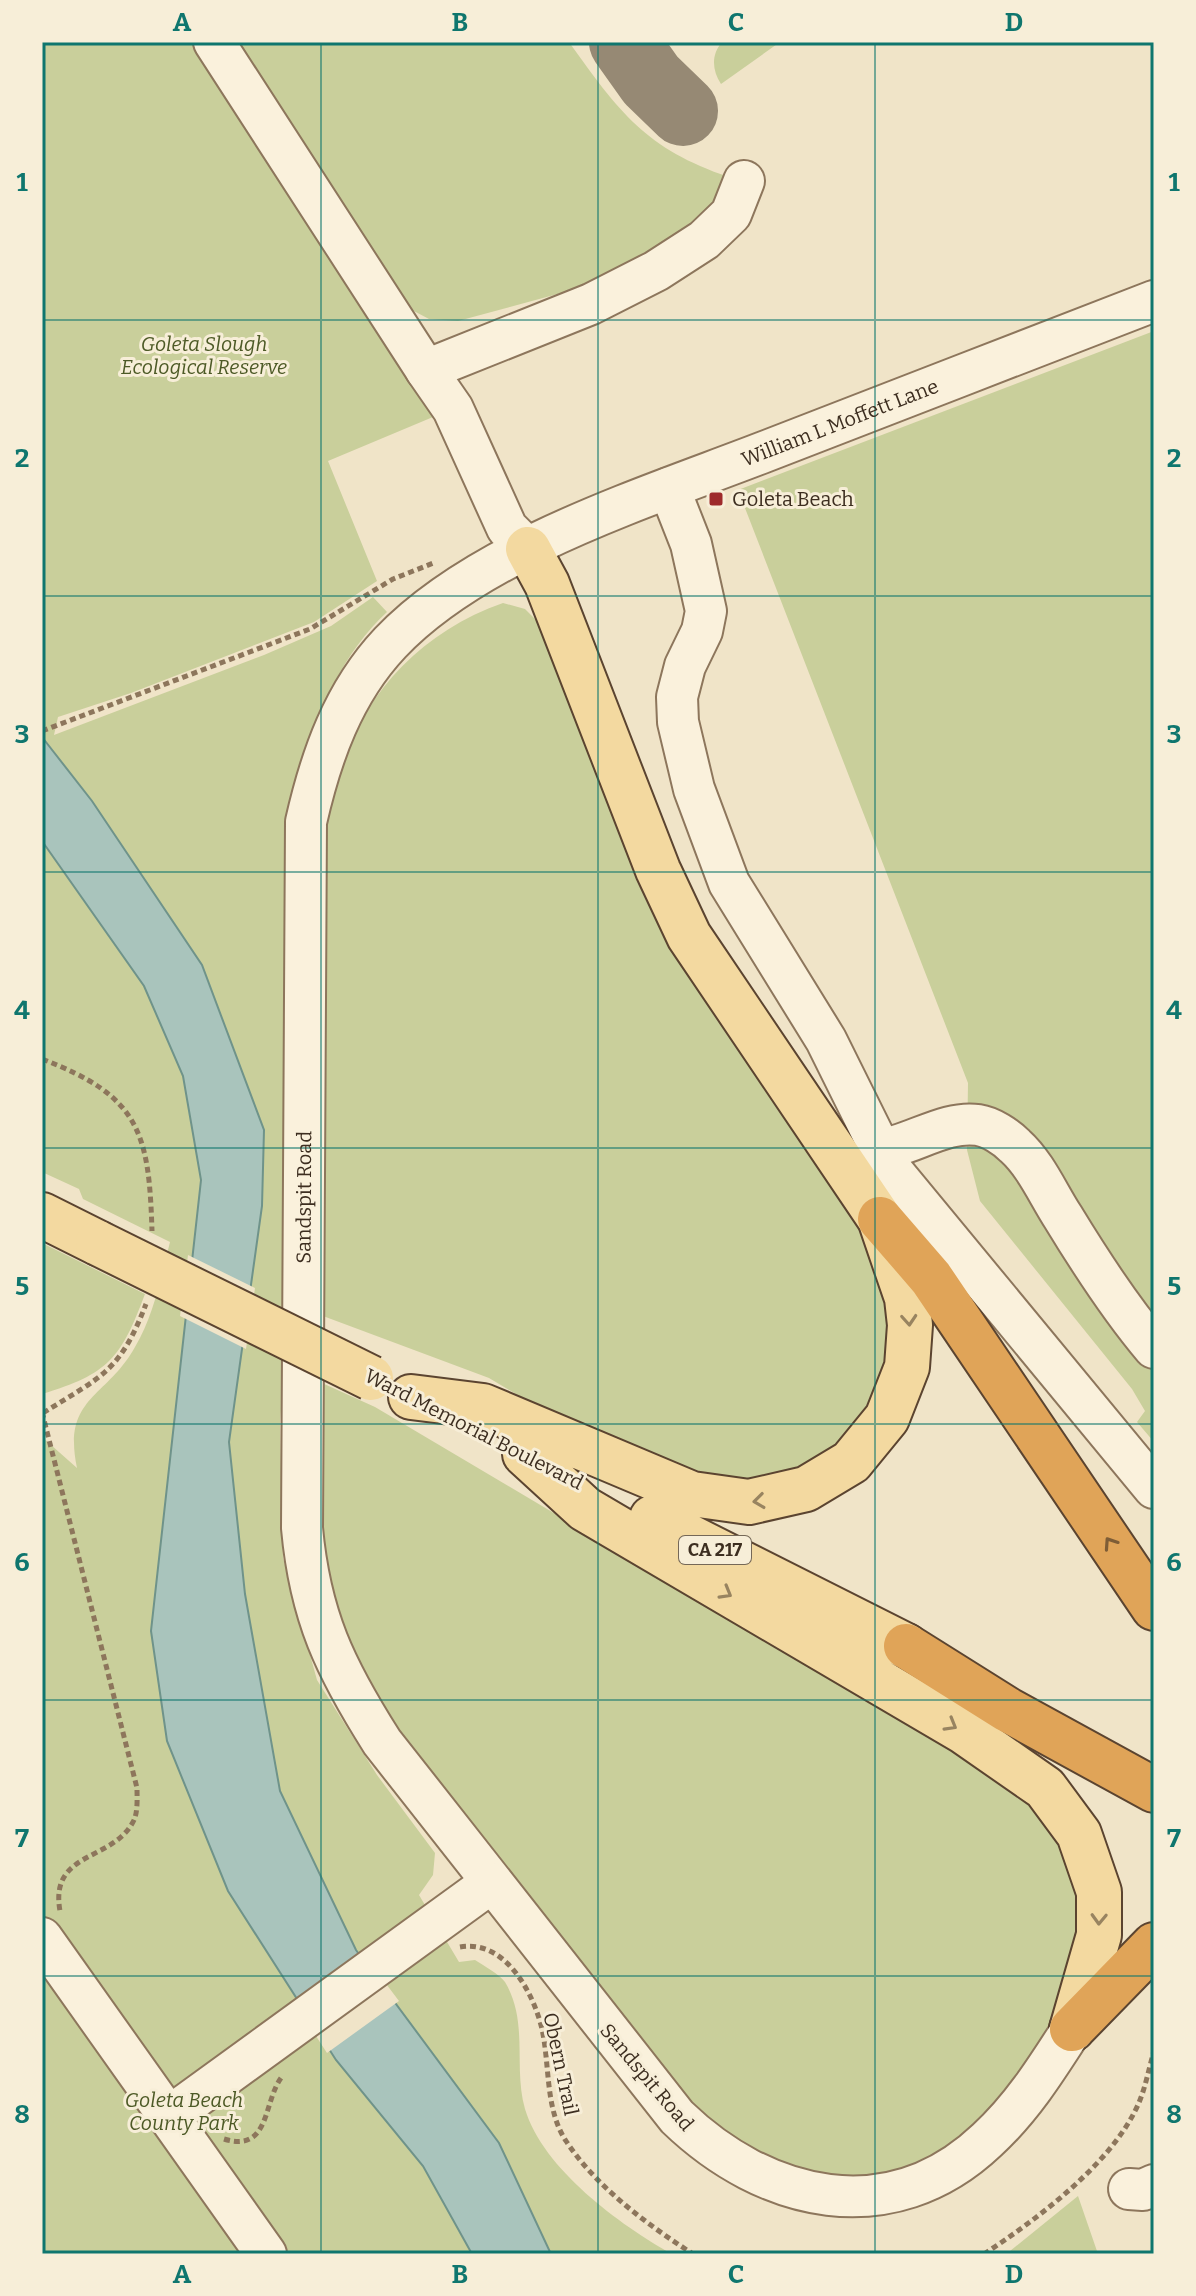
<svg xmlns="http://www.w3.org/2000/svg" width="1196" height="2296" font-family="Bitter,serif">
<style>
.green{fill:#c9cf9b}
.water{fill:#a9c4bc;stroke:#6f938a;stroke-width:2}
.pier{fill:#f0e4c8}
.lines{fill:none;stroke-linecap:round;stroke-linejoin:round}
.taxiway{stroke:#968974;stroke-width:70}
.minor-casing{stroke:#8d765c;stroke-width:44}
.major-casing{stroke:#5b4430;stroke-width:48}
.highway-casing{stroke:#5b4430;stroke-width:48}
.path{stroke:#8d765c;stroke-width:5;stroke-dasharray:6 4;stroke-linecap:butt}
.minor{stroke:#faf1dc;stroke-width:40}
.major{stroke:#f3d9a0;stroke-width:44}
.highway{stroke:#e0a458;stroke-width:44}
.major-bridge-casing{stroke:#5b4430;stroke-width:48;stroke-linecap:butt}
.major-bridge{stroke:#f3d9a0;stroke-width:44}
.oneway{stroke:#988460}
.oneway2{stroke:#7e5d36}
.grid{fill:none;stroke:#0f766e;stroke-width:2;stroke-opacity:0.55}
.poi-dot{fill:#9e2a2b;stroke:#f7eed8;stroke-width:3}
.labels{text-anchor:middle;stroke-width:6;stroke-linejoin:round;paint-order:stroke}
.shield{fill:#f7eed8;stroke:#756857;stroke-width:2}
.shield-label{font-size:18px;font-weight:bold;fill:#3d2e20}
.park-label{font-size:20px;font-style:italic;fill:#4d5a26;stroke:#f7eed8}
.street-label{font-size:20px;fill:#3d2e20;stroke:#f7eed8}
.poi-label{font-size:20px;fill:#3d2e20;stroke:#f7eed8;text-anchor:start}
.neatline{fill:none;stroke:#0f766e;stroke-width:3}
.grid-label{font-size:26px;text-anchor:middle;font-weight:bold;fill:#0f766e}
</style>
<rect width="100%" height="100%" fill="#f0e4c8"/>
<!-- green -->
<path class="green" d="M 42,42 L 199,42 L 433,417 L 328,461 L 377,581 L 314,622 L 131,693 L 58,717 L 54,735 L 264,655 L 331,626 L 373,597 L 387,612 C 337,658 311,728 294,793 L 290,1301 L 280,1422 L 283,1558 L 317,1680 L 377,1775 L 435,1853 L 433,1875 L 419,1895 L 459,1962 L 475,1960 C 484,1966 499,1974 505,1982 C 529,2022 513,2067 525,2109 C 543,2169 620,2225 672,2254 L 42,2254 L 42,1437 L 77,1468 C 62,1397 107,1398 135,1347 C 154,1315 161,1277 170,1242 L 83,1199 L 79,1189 L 42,1172 Z
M 227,42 L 569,42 C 619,112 646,149 729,177 L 708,214 L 630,265 L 576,289 L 458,321 L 429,319 L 393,300 Z
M 722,42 L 780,42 L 721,84 C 712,70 711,55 722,42 Z
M 1154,331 L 1154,1442 L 1137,1422 L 1145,1411 L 1132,1389 L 980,1201 L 967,1150 L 968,1083 L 738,490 Z
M 503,603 L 525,609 L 542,626 L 860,1225 L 888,1312 L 892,1345 L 874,1406 L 821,1462 L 766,1482 L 705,1480 L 541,1409 L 489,1378 L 323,1316 L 324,834 C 338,727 400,639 503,603 Z
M 42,1243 L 145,1294 C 121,1358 109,1374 42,1394 Z
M 322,1383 L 375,1407 L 1026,1793 C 1050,1820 1074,1848 1079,1885 C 1095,2014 962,2203 819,2175 C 783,2169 742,2152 714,2128 C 697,2114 683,2093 668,2076 C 615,2016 568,1951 518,1888 C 485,1846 452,1803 418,1761 C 395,1731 368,1699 353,1665 C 315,1575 323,1478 322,1383 Z
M 1078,2196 L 1098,2254 L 1005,2254 L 1010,2251 Z"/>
<!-- water -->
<path class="water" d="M 42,737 L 92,801 L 202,965 L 264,1130 L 262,1206 L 229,1442 L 245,1594 L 280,1791 L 356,1950 L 499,2143 L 551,2254 L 472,2254 L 423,2166 L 336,2060 L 228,1891 L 167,1741 L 151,1631 L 201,1180 L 183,1076 L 144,986 L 42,841 Z"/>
<!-- pier -->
<path class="pier" d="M 188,1255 L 255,1288 L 246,1349 L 180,1316 Z
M 362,1952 L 399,2001 L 327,2053 L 294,2002 Z"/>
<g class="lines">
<!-- taxiway -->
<path class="taxiway" d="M 624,42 L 651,80 L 683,111"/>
<!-- minor casing -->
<g class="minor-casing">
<g id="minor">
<path d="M 214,42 L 426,370 L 591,304 L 656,271 L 704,240 L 731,214 L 744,181"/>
<path d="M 426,370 L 453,409 L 507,528 L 528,549"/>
<path d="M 669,488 L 691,544 L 706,611 L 702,631 L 685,666 L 677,697 L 678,722 L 694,789 L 729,883 L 826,1040 L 889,1167 L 1154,1488"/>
<path d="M 878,1150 C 911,1146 945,1120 978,1125 C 991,1127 1006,1137 1015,1146 C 1036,1165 1048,1194 1063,1217 C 1091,1263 1120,1308 1154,1348"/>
<path d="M 42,1938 L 266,2254"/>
<path id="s1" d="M 1072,2029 C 1047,2068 1022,2108 987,2140 C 890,2232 765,2202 677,2117 L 382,1742 C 335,1668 310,1616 302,1528 L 306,822 C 321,756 343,693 390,643 C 478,550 645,498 764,452 C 894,402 1024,351 1154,301"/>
<path d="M 170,2116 L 491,1883"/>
<path d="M 1129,2189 L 1143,2190 L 1154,2185"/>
</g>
</g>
<!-- major casing -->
<g class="major-casing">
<path id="major" d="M 42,1215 L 98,1243
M 411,1397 L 483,1406 L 692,1494 L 749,1502 L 806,1489 L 851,1462 L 887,1418 L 907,1367 L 910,1325 L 907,1298 L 880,1219 L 689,936 L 658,870 L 547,584 L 528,549
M 525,1454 L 585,1509 L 963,1731 L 1045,1788 L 1079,1834 L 1099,1892 L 1099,1935 L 1072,2029
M 652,1518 L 906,1646"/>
</g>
<!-- highway casing -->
<g class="highway-casing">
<path id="highway" d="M 880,1219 L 931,1278 L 1154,1608
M 906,1646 L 1008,1710 L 1154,1790
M 1072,2029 L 1154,1945"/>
</g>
<!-- path -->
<path class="path" d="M 42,731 L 310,629 L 393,579 L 436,562
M 42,1059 C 140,1096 149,1133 152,1231
M 42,1412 L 137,1788 C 137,1798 138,1811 134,1820 C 114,1862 49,1850 60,1911
M 43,1413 C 102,1376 120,1372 146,1304
M 460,1947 C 504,1939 533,1991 542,2029 C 550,2066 545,2109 566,2141 C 596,2187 648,2225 693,2254
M 224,2139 C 270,2153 263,2103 281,2078
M 984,2254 C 1036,2220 1107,2167 1135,2111 C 1145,2092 1148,2071 1154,2051"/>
<!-- minor -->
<use href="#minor" class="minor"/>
<!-- major -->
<use href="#major" class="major"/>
<!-- highway -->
<use href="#highway" class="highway"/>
<!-- major-bridge casing -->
<g class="major-bridge-casing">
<path id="major-bridge" d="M 98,1243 L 371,1378"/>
</g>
<!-- major-bridge -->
<use href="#major-bridge" class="major-bridge"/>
</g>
<!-- one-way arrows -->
<defs><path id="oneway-chevron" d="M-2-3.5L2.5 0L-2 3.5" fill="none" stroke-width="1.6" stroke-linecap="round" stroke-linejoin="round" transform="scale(2)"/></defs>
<g class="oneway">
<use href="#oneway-chevron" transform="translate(909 1320) rotate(86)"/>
<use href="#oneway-chevron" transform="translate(759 1501) rotate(173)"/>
<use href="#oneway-chevron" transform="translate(726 1593) rotate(30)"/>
<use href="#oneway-chevron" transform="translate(951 1725) rotate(30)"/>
<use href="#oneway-chevron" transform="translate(1099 1919) rotate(92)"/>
</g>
<use class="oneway2" href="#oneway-chevron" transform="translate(1110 1543) rotate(-124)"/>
<!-- grid -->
<path class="grid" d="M 321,42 L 321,2254M 598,42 L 598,2254M 875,42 L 875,2254M 42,320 L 1154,320M 42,596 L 1154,596M 42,872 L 1154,872M 42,1148 L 1154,1148M 42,1424 L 1154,1424M 42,1700 L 1154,1700M 42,1976 L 1154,1976"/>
<!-- markers -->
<rect class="poi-dot" x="708" y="491" width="16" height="16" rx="4"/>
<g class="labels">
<!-- shield labels -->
<rect class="shield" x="679" y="1536" width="72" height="28" rx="6"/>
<g class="shield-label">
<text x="715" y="1556">CA 217</text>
</g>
<!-- park labels -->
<g class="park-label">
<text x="204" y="351">Goleta Slough<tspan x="204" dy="23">Ecological Reserve</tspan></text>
<text x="184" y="2107">Goleta Beach<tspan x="184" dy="23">County Park</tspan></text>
</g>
<!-- street labels -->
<g class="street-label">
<text dy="7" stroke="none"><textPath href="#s1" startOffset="2606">William L Moffett Lane</textPath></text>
<text dy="7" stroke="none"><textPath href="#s1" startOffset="1526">Sandspit Road</textPath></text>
<text transform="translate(474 1429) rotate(27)" y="7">Ward Memorial Boulevard</text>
<text transform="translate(561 2064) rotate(78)" y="7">Obern Trail</text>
<text transform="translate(647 2077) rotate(50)" y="7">Sandspit Road</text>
</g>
<!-- poi labels -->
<g class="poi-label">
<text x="732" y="506">Goleta Beach</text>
</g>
</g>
<!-- border -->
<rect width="1196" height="2296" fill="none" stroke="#f7eed8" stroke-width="88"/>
<rect x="44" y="44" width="1108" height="2208" class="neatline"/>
<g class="grid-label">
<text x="182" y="31">A</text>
<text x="460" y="31">B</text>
<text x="736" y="31">C</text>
<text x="1014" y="31">D</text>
<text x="22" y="191">1</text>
<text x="1174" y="191">1</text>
<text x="22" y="467">2</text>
<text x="1174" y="467">2</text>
<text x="22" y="743">3</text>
<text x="1174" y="743">3</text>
<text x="22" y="1019">4</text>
<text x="1174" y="1019">4</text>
<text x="22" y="1295">5</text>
<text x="1174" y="1295">5</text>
<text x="22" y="1571">6</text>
<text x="1174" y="1571">6</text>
<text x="22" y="1847">7</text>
<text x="1174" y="1847">7</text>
<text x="22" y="2123">8</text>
<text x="1174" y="2123">8</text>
<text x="182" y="2283">A</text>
<text x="460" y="2283">B</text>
<text x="736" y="2283">C</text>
<text x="1014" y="2283">D</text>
</g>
</svg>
